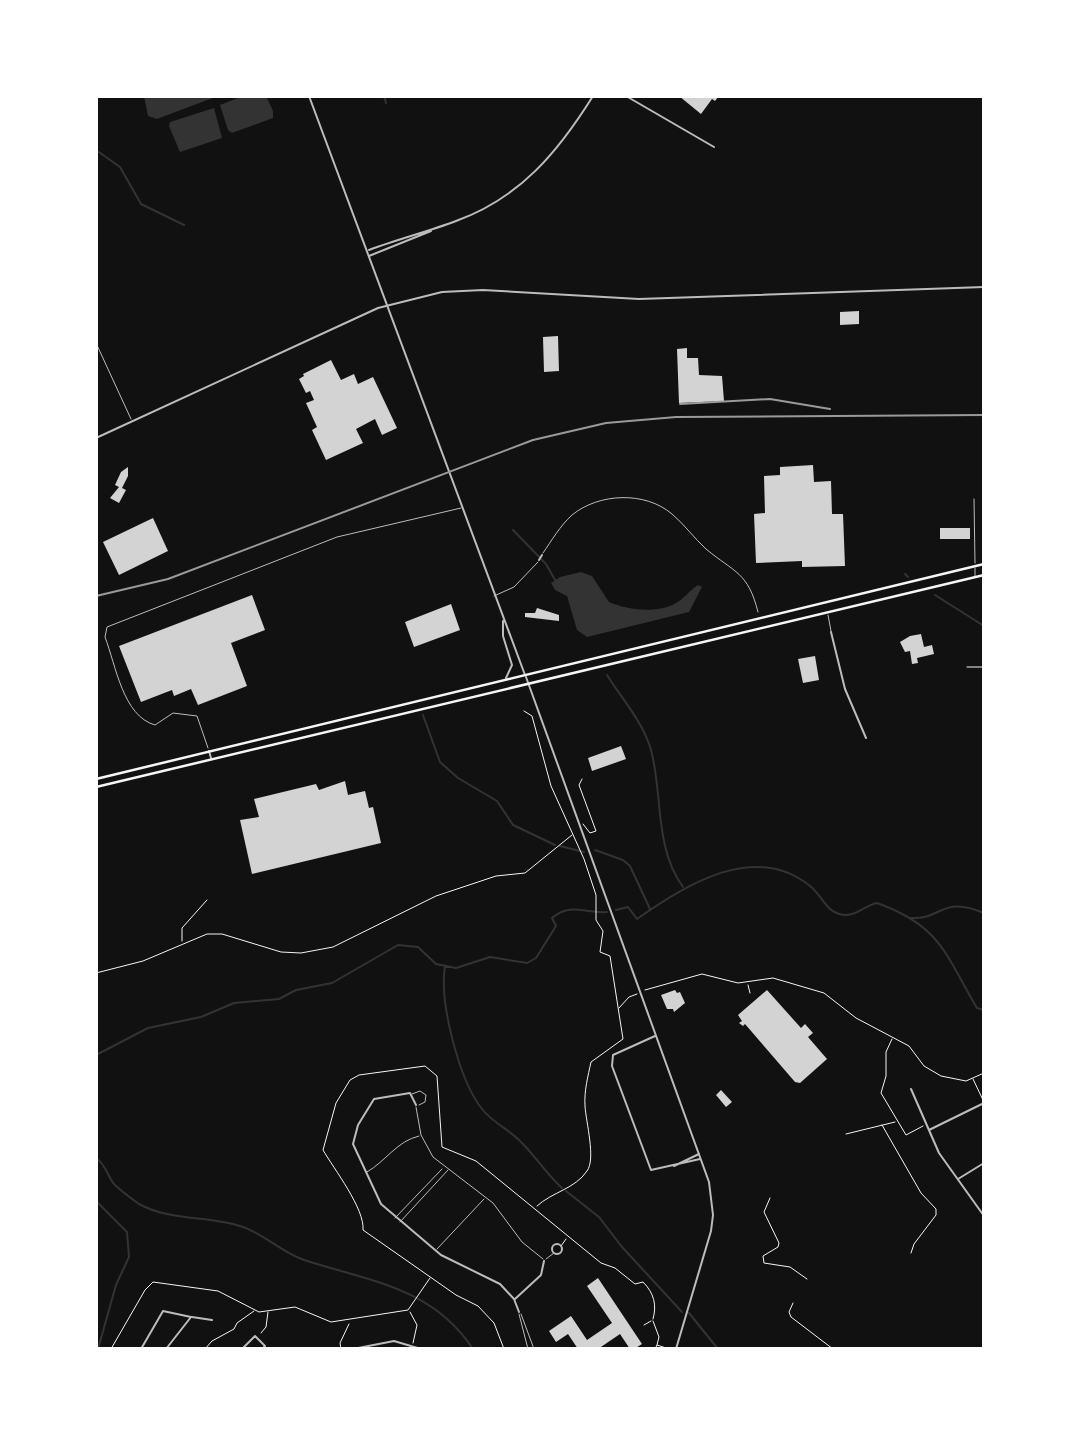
<svg xmlns="http://www.w3.org/2000/svg" width="1080" height="1445" font-family="Poppins,sans-serif">
<style>
.water{fill:#333}
.lines{fill:none;stroke-linecap:round;stroke-linejoin:round}
.stream{stroke:#333;stroke-width:2}
.building{fill:#d3d3d3}
.path{stroke:#f5f5f5;stroke-width:1}
.service{stroke:#bcbcbc;stroke-width:1}
.minor{stroke:#bcbcbc;stroke-width:2}
.tertiary{stroke:#bcbcbc;stroke-width:2}
.primary{stroke:#f5f5f5;stroke-width:2.5}
.rail{stroke:#9a9a9a;stroke-width:2}
</style>
<rect width="100%" height="100%" fill="#111"/>
<!-- water -->
<path class="water" d="M 144,96 L 218,96 L 157,119 L 148,116 Z
M 243,96 L 266,96 L 273,111 L 273,118 L 232,133 L 228,130 L 220,105 Z
M 214,108 L 222,138 L 180,152 L 169,126 L 170,122 Z
M 581,572 L 592,576 L 609,602 C 627,610 658,614 676,603 C 684,599 690,590 698,585 L 702,587 L 689,612 L 587,637 L 577,630 L 567,596 L 555,590 L 551,583 L 560,577 Z"/>
<g class="lines">
<!-- stream -->
<path class="stream" d="M 384,96 L 386,103
M 96,150 L 120,167 L 141,204 L 184,225
M 513,530 L 546,564 L 555,580
M 905,574 L 908,577
M 935,595 L 984,626
M 607,675 C 622,699 643,722 651,750 C 663,794 654,847 683,887
M 423,715 L 440,762 L 458,778 L 497,801 L 513,825 L 555,845
M 560,846 L 584,852
M 595,850 L 623,860 L 630,866 L 650,909
M 616,910 L 628,907 L 637,919 C 686,885 754,841 810,886 C 824,897 826,915 847,915 C 857,915 866,905 877,903 C 941,926 945,954 977,1008 L 984,1010
M 911,918 C 942,920 941,895 984,913
M 445,966 C 439,1002 459,1080 482,1109 C 492,1122 508,1129 519,1140 C 535,1155 546,1174 562,1188
M 96,1055 L 148,1028 L 201,1017 L 234,1003 L 279,999 L 296,990 L 332,983 L 398,945 L 418,947 L 436,964 L 456,968 L 490,957 L 527,963 L 536,958 L 556,926 L 552,918 C 571,902 585,914 607,912
M 96,1158 C 106,1165 107,1175 114,1184 C 120,1190 132,1199 139,1204 C 172,1222 209,1215 243,1227 C 264,1234 281,1252 304,1260 C 369,1281 432,1287 473,1349
M 566,1191 L 599,1217 L 622,1247 L 682,1312
M 96,1201 L 127,1232 L 129,1257 L 116,1285 L 98,1349
M 689,1313 L 718,1349"/>
</g>
<!-- building -->
<path class="building" d="M 679,96 L 719,96 L 715,101 L 712,99 L 701,114 Z
M 859,311 L 859,324 L 840,325 L 840,312 Z
M 558,336 L 559,371 L 544,372 L 543,337 Z
M 687,348 L 687,358 L 698,358 L 699,375 L 722,376 L 724,401 L 679,403 L 677,349 Z
M 331,360 L 341,380 L 354,374 L 358,384 L 373,377 L 397,428 L 382,435 L 375,419 L 356,429 L 363,443 L 326,460 L 312,430 L 317,427 L 306,403 L 314,400 L 310,391 L 306,393 L 299,379 L 304,376 L 303,374 Z
M 813,465 L 814,482 L 831,481 L 832,514 L 843,514 L 845,566 L 802,567 L 802,561 L 756,563 L 754,514 L 765,513 L 764,476 L 780,475 L 780,467 Z
M 128,467 L 128,476 L 122,488 L 126,490 L 119,503 L 110,498 L 119,487 L 115,485 L 121,472 Z
M 153,518 L 168,551 L 119,575 L 103,542 Z
M 940,528 L 970,528 L 970,539 L 940,539 Z
M 252,595 L 265,630 L 231,643 L 247,686 L 198,705 L 191,689 L 174,696 L 172,690 L 141,702 L 119,646 Z
M 451,604 L 460,630 L 414,647 L 405,622 Z
M 537,608 L 559,615 L 559,621 L 525,617 L 525,613 L 535,613 Z
M 921,634 L 924,647 L 932,645 L 934,654 L 917,658 L 918,663 L 912,664 L 910,651 L 905,652 L 900,642 L 910,636 Z
M 815,656 L 819,680 L 803,683 L 798,659 Z
M 621,746 L 626,759 L 592,771 L 588,758 Z
M 345,781 L 348,795 L 365,791 L 369,808 L 373,807 L 381,843 L 252,874 L 240,820 L 259,817 L 254,799 L 316,784 L 319,790 Z
M 675,990 L 677,993 L 680,992 L 685,1003 L 674,1012 L 673,1009 L 667,1009 L 661,995 Z
M 767,990 L 801,1028 L 805,1024 L 813,1033 L 808,1037 L 827,1059 L 800,1083 L 795,1082 L 745,1024 L 743,1026 L 739,1023 L 742,1021 L 738,1015 Z
M 721,1090 L 732,1102 L 726,1107 L 716,1095 Z
M 598,1278 L 642,1344 L 634,1349 L 630,1349 L 620,1334 L 598,1349 L 578,1349 L 568,1334 L 556,1342 L 549,1331 L 571,1316 L 587,1340 L 612,1323 L 587,1286 Z"/>
<g class="lines">
<!-- path -->
<path class="path" d="M 967,667 L 984,667
M 524,711 L 532,716 L 551,786 L 584,859 L 596,895 L 596,920 L 603,931 L 600,952 L 610,956 L 623,1039 L 591,1062 C 588,1076 584,1091 585,1106 C 586,1122 596,1159 587,1171 C 575,1189 552,1192 537,1206
M 582,779 L 579,785 L 596,831 L 590,833 L 583,824
M 182,941 L 182,928 L 207,900
M 96,973 L 143,961 L 207,934 L 222,934 L 281,952 L 301,953 L 333,947 L 436,896 L 496,876 L 525,873 L 572,835
M 748,985 L 750,993
M 645,990 L 702,974 L 738,983 L 773,978 L 824,993 L 856,1018 L 909,1046 L 924,1066 L 941,1076 L 966,1081 L 984,1073
M 619,1008 L 629,997 L 637,994
M 892,1039 L 886,1052 L 886,1076 L 881,1093 L 906,1135 L 923,1126
M 973,1079 L 983,1100
M 882,1125 L 921,1193 L 936,1209 L 936,1215 L 914,1244 L 911,1253
M 846,1134 L 895,1122
M 770,1198 L 764,1212 L 779,1243 L 778,1247 L 763,1256 L 764,1263 L 790,1267 L 807,1279
M 561,1246 L 566,1239
M 793,1303 L 789,1312 L 791,1317 L 833,1349
M 410,1312 L 417,1325 L 413,1343
M 653,1321 L 659,1337 L 657,1345
M 644,1325 L 651,1321
M 261,1333 L 266,1327 L 268,1312
M 111,1349 L 145,1290 L 153,1282 L 218,1291 L 259,1312 L 295,1307 L 331,1322 L 408,1310 L 430,1278
M 205,1349 L 212,1341 L 234,1329 L 237,1323 L 254,1311
M 341,1349 L 340,1343 L 349,1324
M 504,1349 L 494,1323 L 478,1306 L 456,1295 L 363,1230 C 365,1209 334,1169 323,1150 L 336,1103 L 350,1080 L 359,1075 L 425,1066 L 437,1076 L 442,1147 L 476,1161 L 601,1263 L 615,1268 L 635,1284 L 643,1282 C 654,1293 657,1305 653,1319
M 655,1349 L 657,1345 L 669,1349
M 738,1349 L 749,1349
M 844,1349 L 844,1348"/>
<!-- service -->
<path class="service" d="M 96,343 L 131,419
M 974,499 L 975,563
M 543,553 C 552,540 560,526 572,515 C 599,493 645,491 672,514 C 684,524 694,538 706,549 C 735,573 748,572 758,612
M 975,568 L 975,577
M 494,596 L 514,587 L 538,562
M 828,615 L 831,631
M 208,748 L 197,716 L 173,713 L 155,725 C 123,716 116,666 105,637 L 107,627 L 337,537 L 461,508
M 412,1094 L 420,1091 L 426,1095 L 425,1102 L 419,1105
M 416,1107 L 421,1135 L 433,1157 L 493,1203 L 522,1242 L 543,1259
M 367,1172 C 386,1161 397,1141 419,1136
M 395,1218 L 442,1169
M 400,1222 L 448,1170
M 437,1249 L 484,1199
M 546,1259 L 554,1253
M 519,1314 L 528,1349
M 521,1314 L 534,1349"/>
<!-- minor -->
<path class="minor" d="M 309,96 L 525,675
M 626,96 L 714,147
M 369,250 C 398,239 427,232 456,221 C 520,198 558,152 593,96
M 369,256 L 431,231
M 539,560 L 542,555
M 503,621 L 503,636 L 512,665 L 506,678
M 831,632 L 845,689 L 866,738
M 209,751 L 211,758
M 655,1036 L 613,1055 L 612,1066 L 651,1170 L 700,1159
M 911,1089 L 939,1153 L 984,1216
M 416,1105 L 410,1093 L 374,1099 L 358,1125 L 353,1144 L 381,1204 L 441,1255 L 500,1284 L 514,1299 L 519,1312
M 929,1130 L 984,1103
M 674,1166 L 699,1154
M 958,1179 L 984,1163
M552 1249a5 5 0 1 1 10 0a5 5 0 1 1-10 0Z
M 515,1299 L 541,1275 L 544,1261
M 192,1317 L 212,1320
M 141,1349 L 163,1311 L 191,1317 L 166,1349
M 242,1349 L 255,1336 L 265,1346 L 262,1349
M 353,1349 L 394,1341 L 421,1349"/>
<!-- tertiary -->
<path class="tertiary" d="M 96,438 L 378,308 L 442,292 L 483,290 L 639,299 L 984,287
M 526,677 L 709,1182 L 713,1215 L 711,1231 L 676,1349"/>
<!-- primary -->
<path class="primary" d="M 96,779 L 984,564
M 96,787 L 984,575"/>
<!-- rail -->
<path class="rail" d="M 680,404 L 770,399 L 830,409
M 96,596 L 168,579 L 533,440 L 606,423 L 676,417 L 984,415"/>
</g>
<!-- border -->
<rect width="1080" height="1445" fill="none" stroke="#ffffff" stroke-width="196"/>
</svg>
